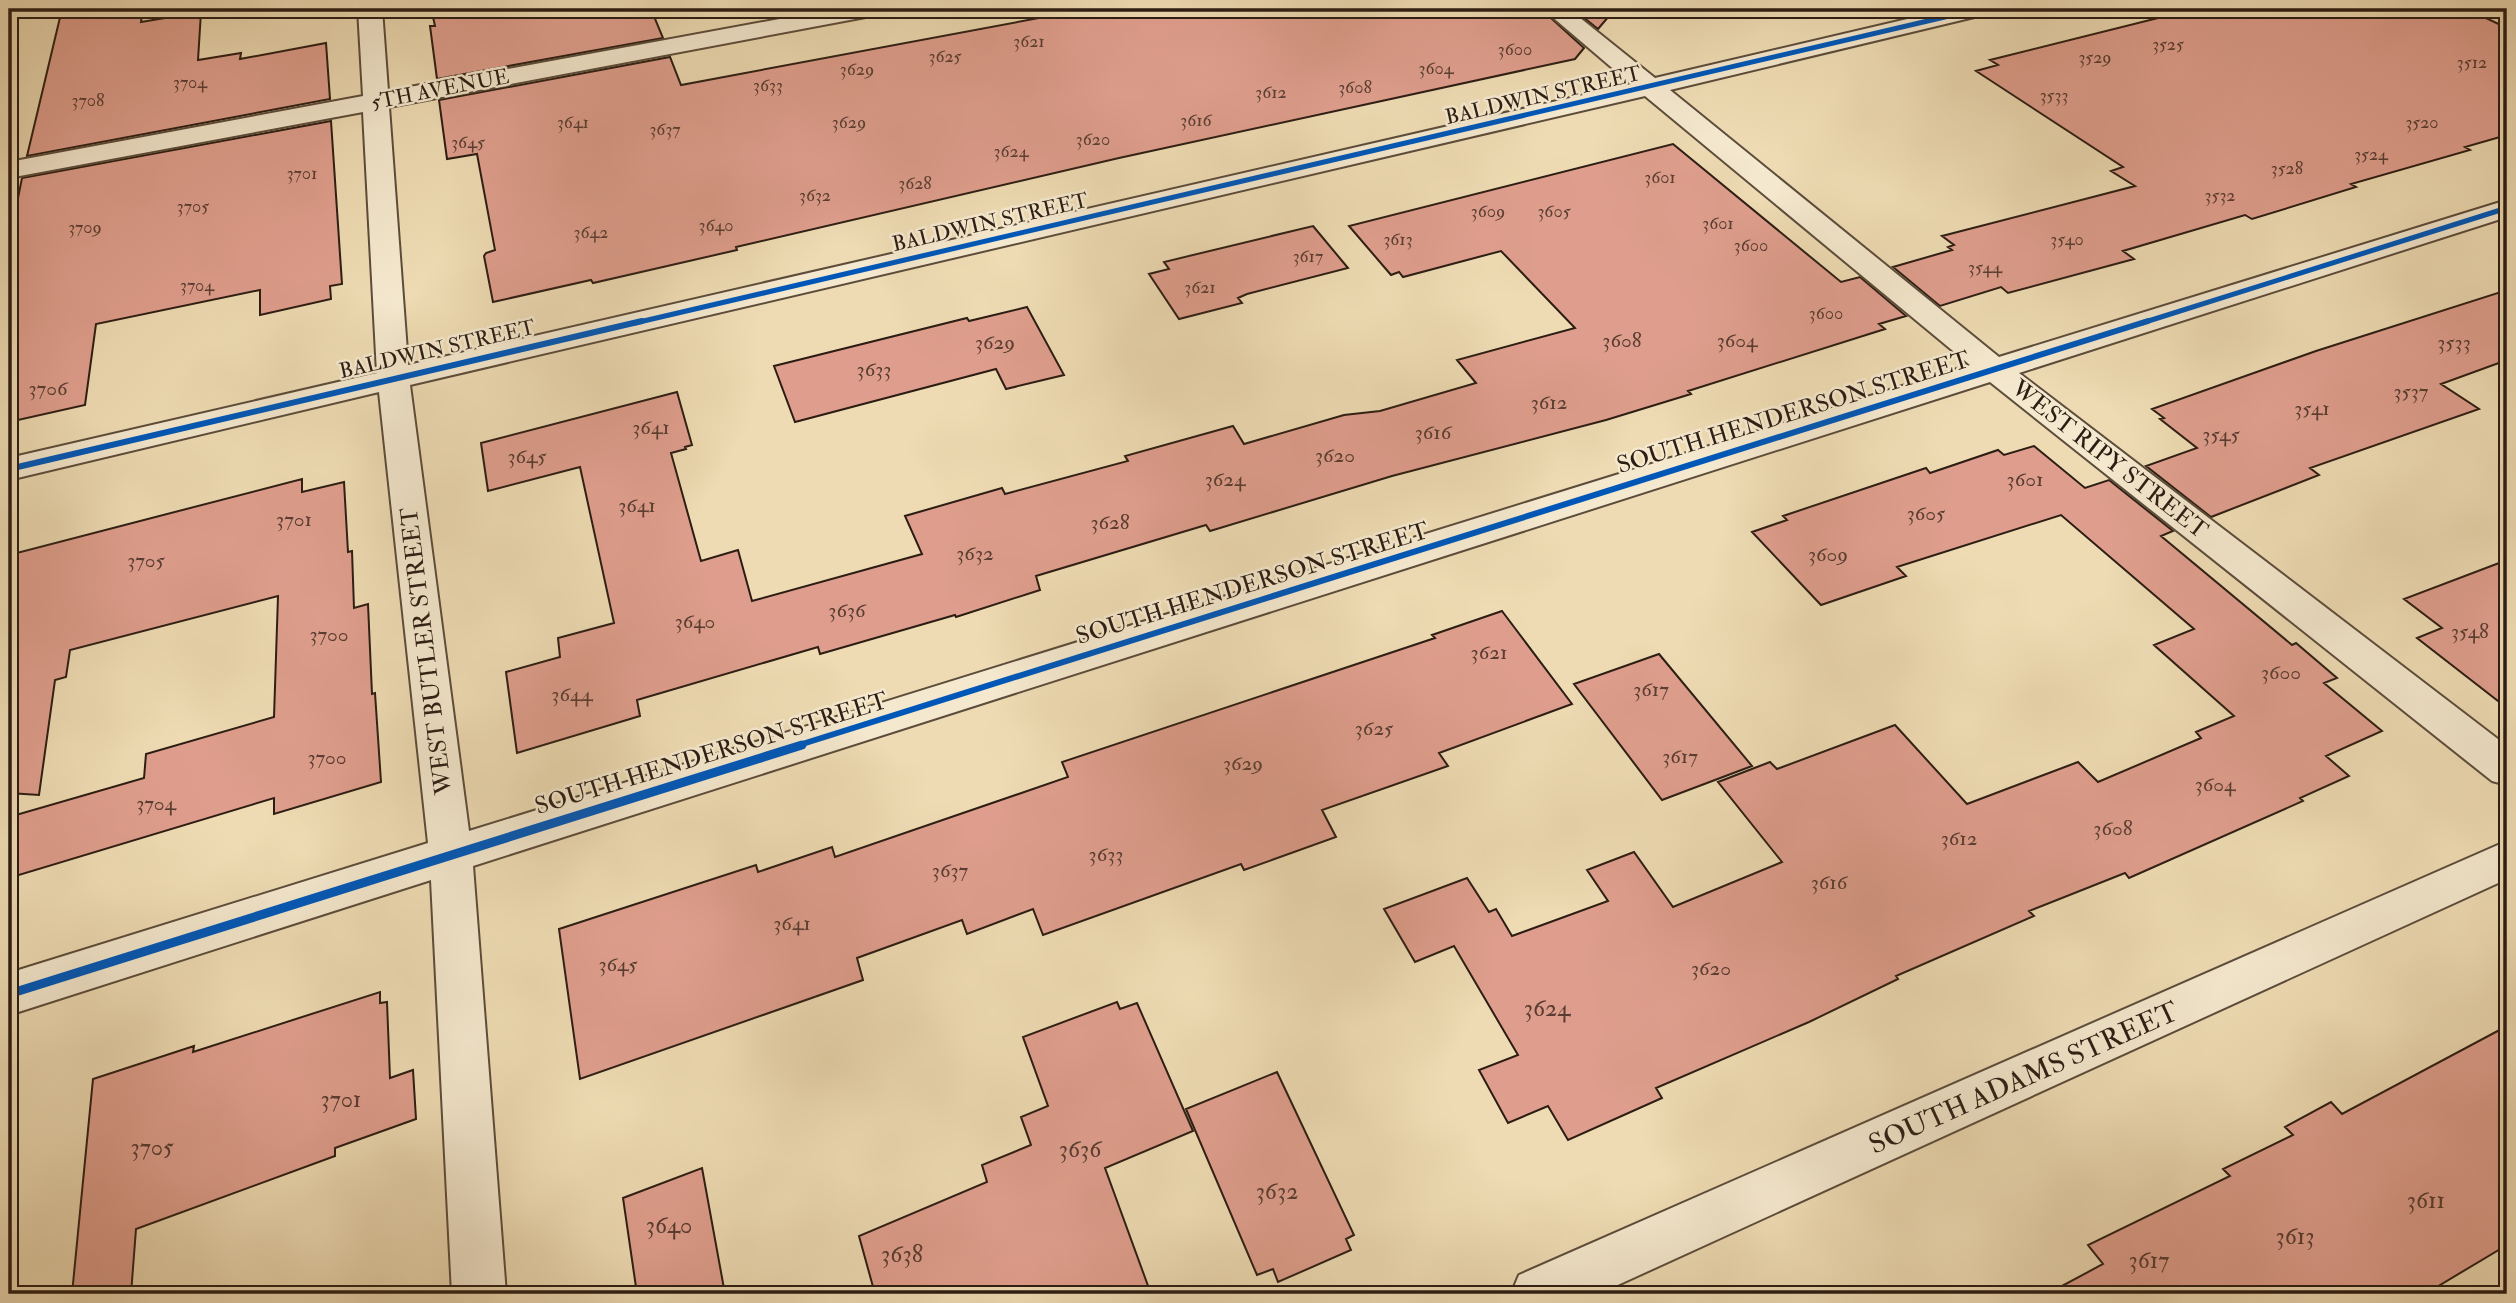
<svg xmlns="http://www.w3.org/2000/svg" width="2516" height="1303" font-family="'IM FELL Double Pica',serif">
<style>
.building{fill:#df9e8d;stroke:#2c1d13;stroke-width:2}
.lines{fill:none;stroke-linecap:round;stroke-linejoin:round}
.minor-casing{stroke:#5c4c3b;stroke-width:4}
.minor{fill:#f4e8ce;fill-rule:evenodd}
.cycleway-far2-casing{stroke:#f4e8ce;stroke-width:8}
.cycleway-far1-casing{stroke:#f4e8ce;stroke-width:10}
.cycleway-casing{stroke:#f4e8ce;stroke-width:13}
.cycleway-far2{stroke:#0057b8;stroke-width:5}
.cycleway-far1{stroke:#0057b8;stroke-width:6}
.cycleway{stroke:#0057b8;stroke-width:9}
.labels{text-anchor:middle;stroke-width:5;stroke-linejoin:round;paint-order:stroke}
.far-number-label{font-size:18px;fill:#593d32}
.far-street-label{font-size:21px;fill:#2c1d13;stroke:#f4e8ce}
.number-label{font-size:21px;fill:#593d32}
.street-label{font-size:24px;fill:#2c1d13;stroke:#f4e8ce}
.near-number-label{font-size:24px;fill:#593d32}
.near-street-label{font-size:28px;fill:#2c1d13;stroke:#f4e8ce}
</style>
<rect width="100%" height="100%" fill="#eedbb3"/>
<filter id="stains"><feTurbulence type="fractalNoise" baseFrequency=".00286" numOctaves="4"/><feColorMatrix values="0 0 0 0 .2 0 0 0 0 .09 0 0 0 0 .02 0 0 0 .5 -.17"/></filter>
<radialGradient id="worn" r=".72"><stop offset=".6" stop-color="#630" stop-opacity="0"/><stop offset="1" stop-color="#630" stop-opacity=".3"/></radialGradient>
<!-- building -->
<path class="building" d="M 62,9 L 143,9 L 141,22 L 201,12 L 198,60 L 241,53 L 240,59 L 326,43 L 330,99 L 27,156 Z
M 483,9 L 651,9 L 663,38 L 437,79 L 430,26 L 435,26 L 433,17 Z
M 1087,9 L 1541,9 L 1584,48 L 1575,59 L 1119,158 L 736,247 L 737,250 L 593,283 L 591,280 L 493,302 L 484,256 L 486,253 L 495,250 L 477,154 L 447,159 L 439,100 L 670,57 L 681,85 Z
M 1573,9 L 1615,9 L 1598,29 Z
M 2194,9 L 2467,9 L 2507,28 L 2507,135 L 2465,147 L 2470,150 L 2351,184 L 2356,187 L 2252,219 L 2245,215 L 2123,251 L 2134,259 L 2008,293 L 2001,287 L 1940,306 L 1893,267 L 1952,250 L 1948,247 L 1954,245 L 1942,236 L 2135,186 L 2111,171 L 2123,167 L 1976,71 L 1998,65 L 1990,60 Z
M 331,121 L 342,284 L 330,286 L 331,299 L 260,315 L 260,290 L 96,324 L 85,405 L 9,422 L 9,199 L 18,198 L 22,178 Z
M 1673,144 L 1841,282 L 1860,277 L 1906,316 L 1879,324 L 1885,329 L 1688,391 L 1691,394 L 1606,420 L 1392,476 L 1210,531 L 1206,525 L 1036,576 L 1040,590 L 956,617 L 955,615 L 820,654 L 818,647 L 637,700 L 640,716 L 517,753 L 506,672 L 560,657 L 558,638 L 614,623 L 580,467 L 488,491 L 481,443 L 677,392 L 692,445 L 685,447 L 686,449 L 671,453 L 701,561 L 738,550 L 752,601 L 922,554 L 905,516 L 1002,488 L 1005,494 L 1128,461 L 1125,456 L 1233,426 L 1244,444 L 1344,415 L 1380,411 L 1476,383 L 1457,360 L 1575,328 L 1501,251 L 1403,277 L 1399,272 L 1391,275 L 1349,226 Z
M 1313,226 L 1348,268 L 1247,294 L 1238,298 L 1242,303 L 1179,319 L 1149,274 L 1169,269 L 1164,262 Z
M 2507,290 L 2507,360 L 2441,384 L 2479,409 L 2310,468 L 2319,475 L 2211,517 L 2146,466 L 2197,448 L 2160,419 L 2164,418 L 2152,409 L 2316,351 Z
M 1027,307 L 1064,375 L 1006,389 L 996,369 L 795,422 L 774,366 L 967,318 L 969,321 Z
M 2034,446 L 2085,488 L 2109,480 L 2173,531 L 2161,536 L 2292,645 L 2296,643 L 2337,678 L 2324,683 L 2382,731 L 2326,756 L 2349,776 L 2300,798 L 2303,801 L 2129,878 L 2125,873 L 2029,911 L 2034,916 L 1896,976 L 1898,979 L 1809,1022 L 1656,1088 L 1662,1098 L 1568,1140 L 1548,1106 L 1508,1123 L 1479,1070 L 1518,1055 L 1454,946 L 1415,962 L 1384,909 L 1467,878 L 1489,912 L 1496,909 L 1512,936 L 1608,901 L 1587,870 L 1634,852 L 1673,907 L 1782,862 L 1718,782 L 1770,762 L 1777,769 L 1895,725 L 1967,804 L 2078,762 L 2098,782 L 2201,738 L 2196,732 L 2234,716 L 2154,645 L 2194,629 L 2061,515 L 1897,567 L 1906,576 L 1821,605 L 1752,532 L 1787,520 L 1783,516 L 1926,468 L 1930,473 L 1998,450 L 2004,455 Z
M 302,479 L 302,492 L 344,482 L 348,552 L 352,551 L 354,608 L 368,604 L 372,694 L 375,693 L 381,782 L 274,814 L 274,798 L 9,878 L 9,817 L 144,778 L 146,754 L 274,717 L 278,596 L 70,650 L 66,677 L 55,680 L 39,795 L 9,793 L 9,555 Z
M 2507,560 L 2507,708 L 2417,638 L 2442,628 L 2404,599 Z
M 1502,611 L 1572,704 L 1439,753 L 1448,766 L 1322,810 L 1336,837 L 1244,870 L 1241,864 L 1043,935 L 1033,909 L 967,934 L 962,920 L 857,958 L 863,980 L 580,1079 L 559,929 L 756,865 L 758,872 L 832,847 L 835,857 L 1068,777 L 1062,762 L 1435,638 L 1432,635 Z
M 1659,654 L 1752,766 L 1662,800 L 1574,684 Z
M 380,992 L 380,1003 L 387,1002 L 390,1078 L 413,1070 L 416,1119 L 335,1148 L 335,1156 L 136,1229 L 131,1294 L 72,1294 L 93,1079 L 194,1046 L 193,1052 Z
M 1117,1002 L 1120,1009 L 1137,1003 L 1193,1131 L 1105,1168 L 1151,1294 L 875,1294 L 859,1236 L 987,1182 L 982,1165 L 1031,1145 L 1021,1117 L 1048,1106 L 1023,1037 Z
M 2507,1026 L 2507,1245 L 2425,1294 L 2047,1294 L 2103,1264 L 2088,1245 L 2230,1176 L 2223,1169 L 2293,1135 L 2285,1127 L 2331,1102 L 2342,1114 Z
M 1277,1072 L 1354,1235 L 1346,1239 L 1351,1250 L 1278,1282 L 1273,1269 L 1257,1275 L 1186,1109 Z
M 702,1168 L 725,1294 L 637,1294 L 623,1198 Z"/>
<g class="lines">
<!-- minor casing -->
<g class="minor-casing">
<path id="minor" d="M 358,9 L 382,9 L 388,91 L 834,9 L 883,9 L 879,14 L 871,16 L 389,107 L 408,365 L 1631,84 L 1543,9 L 1569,9 L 1655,78 L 1950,9 L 1991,9 L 1987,14 L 1670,90 L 1999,357 L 2507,200 L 2507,217 L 2019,373 L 2507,746 L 2507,785 L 2492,781 L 1990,382 L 473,866 L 506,1294 L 452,1294 L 431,880 L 9,1015 L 9,973 L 428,843 L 379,392 L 9,480 L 9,458 L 377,373 L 363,112 L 9,178 L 9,162 L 363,96 ZM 1645,96 L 1970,365 L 469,831 L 410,385 Z
M 2507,841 L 2507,879 L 1598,1294 L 1511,1294 L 1519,1275 Z"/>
</g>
<!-- minor -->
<use href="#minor" class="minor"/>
<!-- cycleway-far2 casing -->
<g class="cycleway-far2-casing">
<path id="cycleway-far2" d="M 635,323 L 1979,9
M 2142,323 L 2507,208"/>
</g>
<!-- cycleway-far1 casing -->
<g class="cycleway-far1-casing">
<path id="cycleway-far1" d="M 9,469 L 642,321
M 796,746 L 2148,321"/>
</g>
<!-- cycleway casing -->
<g class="cycleway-casing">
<path id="cycleway" d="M 9,994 L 802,745"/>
</g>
<!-- cycleway-far2 -->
<use href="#cycleway-far2" class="cycleway-far2"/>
<!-- cycleway-far1 -->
<use href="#cycleway-far1" class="cycleway-far1"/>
<!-- cycleway -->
<use href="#cycleway" class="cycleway"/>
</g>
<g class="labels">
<!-- far-number labels -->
<g class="far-number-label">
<text x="1029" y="47">3621</text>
<text x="2168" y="50">3525</text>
<text x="1515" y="55">3600</text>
<text x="945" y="62">3625</text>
<text x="2095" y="63">3529</text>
<text x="2472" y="68">3512</text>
<text x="1436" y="74">3604</text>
<text x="857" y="75">3629</text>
<text x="190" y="88">3704</text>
<text x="768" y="91">3633</text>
<text x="1355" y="93">3608</text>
<text x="1271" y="98">3612</text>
<text x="2054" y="101">3533</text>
<text x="88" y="106">3708</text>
<text x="1196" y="126">3616</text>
<text x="573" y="128">3641</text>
<text x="849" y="128">3629</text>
<text x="2422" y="128">3520</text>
<text x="665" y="135">3637</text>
<text x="1093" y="145">3620</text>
<text x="468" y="148">3645</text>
<text x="1011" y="157">3624</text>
<text x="2371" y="160">3524</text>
<text x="2287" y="174">3528</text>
<text x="302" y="179">3701</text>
<text x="1660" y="183">3601</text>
<text x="915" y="189">3628</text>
<text x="815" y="201">3632</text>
<text x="2220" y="201">3532</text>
<text x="193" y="212">3705</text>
<text x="1488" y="217">3609</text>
<text x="1554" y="217">3605</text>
<text x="1718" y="229">3601</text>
<text x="716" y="231">3640</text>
<text x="85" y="233">3709</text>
<text x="591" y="238">3642</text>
<text x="1398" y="245">3613</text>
<text x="2067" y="245">3540</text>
<text x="1751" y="251">3600</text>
<text x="1308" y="262">3617</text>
<text x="1985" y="273">3544</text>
<text x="197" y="291">3704</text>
<text x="1200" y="293">3621</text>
<text x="1826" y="319">3600</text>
</g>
<!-- far-street labels -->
<g class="far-street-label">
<text transform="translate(440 89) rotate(-11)" y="7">5TH AVENUE</text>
<text transform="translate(1543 95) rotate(-13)" y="7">BALDWIN STREET</text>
<text transform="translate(990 222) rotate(-13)" y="7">BALDWIN STREET</text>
<text transform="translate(437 349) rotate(-13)" y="7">BALDWIN STREET</text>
</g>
<!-- number labels -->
<g class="number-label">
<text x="1622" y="347">3608</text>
<text x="1737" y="347">3604</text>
<text x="995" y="349">3629</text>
<text x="2454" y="349">3533</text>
<text x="874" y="376">3633</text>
<text x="48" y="395">3706</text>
<text x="2411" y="398">3537</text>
<text x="1549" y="409">3612</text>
<text x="2312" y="415">3541</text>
<text x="651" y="434">3641</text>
<text x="1433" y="439">3616</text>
<text x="2221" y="441">3545</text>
<text x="1335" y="462">3620</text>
<text x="527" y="463">3645</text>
<text x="1225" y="486">3624</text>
<text x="2025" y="486">3601</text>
<text x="637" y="512">3641</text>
<text x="1926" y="520">3605</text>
<text x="294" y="526">3701</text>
<text x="1110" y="529">3628</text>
<text x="975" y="560">3632</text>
<text x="1828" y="561">3609</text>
<text x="146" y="567">3705</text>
<text x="847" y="617">3636</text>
<text x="695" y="628">3640</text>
<text x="2470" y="638">3548</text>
<text x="329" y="641">3700</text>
<text x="1489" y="659">3621</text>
<text x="2281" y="679">3600</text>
<text x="1651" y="696">3617</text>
<text x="572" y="701">3644</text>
<text x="1374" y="735">3625</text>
<text x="1680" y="763">3617</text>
<text x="327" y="764">3700</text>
<text x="1243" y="770">3629</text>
<text x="2215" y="791">3604</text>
<text x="156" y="810">3704</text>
<text x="2113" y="835">3608</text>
<text x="1959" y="845">3612</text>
<text x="1106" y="861">3633</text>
<text x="950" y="877">3637</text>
<text x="1829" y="889">3616</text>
<text x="792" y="930">3641</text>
<text x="618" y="971">3645</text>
<text x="1711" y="975">3620</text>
</g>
<!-- street labels -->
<g class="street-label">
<text transform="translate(1793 412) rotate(-17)" y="8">SOUTH HENDERSON STREET</text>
<text transform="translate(2110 459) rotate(38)" y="8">WEST RIPY STREET</text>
<text transform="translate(1252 583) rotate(-17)" y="8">SOUTH HENDERSON STREET</text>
<text transform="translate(426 651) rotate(-97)" y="8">WEST BUTLER STREET</text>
<text transform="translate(711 753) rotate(-17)" y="8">SOUTH HENDERSON STREET</text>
</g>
<!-- near-number labels -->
<g class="near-number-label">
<text x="1547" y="1016">3624</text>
<text x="341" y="1107">3701</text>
<text x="152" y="1155">3705</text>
<text x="1080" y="1157">3636</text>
<text x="1277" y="1199">3632</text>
<text x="2426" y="1208">3611</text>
<text x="669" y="1233">3640</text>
<text x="2295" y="1244">3613</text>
<text x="902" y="1262">3638</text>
<text x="2149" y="1268">3617</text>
</g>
<!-- near-street labels -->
<g class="near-street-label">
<text transform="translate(2023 1077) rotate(-24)" y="10">SOUTH ADAMS STREET</text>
</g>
</g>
<!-- margin -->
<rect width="2516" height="1303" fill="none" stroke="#eedbb3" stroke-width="35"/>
<rect x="10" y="10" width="2495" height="1282" fill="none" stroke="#2c1d13" stroke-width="3.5"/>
<rect x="18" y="18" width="2481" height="1268" fill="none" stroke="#2c1d13" stroke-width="2"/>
<rect width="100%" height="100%" filter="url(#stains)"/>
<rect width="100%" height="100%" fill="url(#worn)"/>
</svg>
